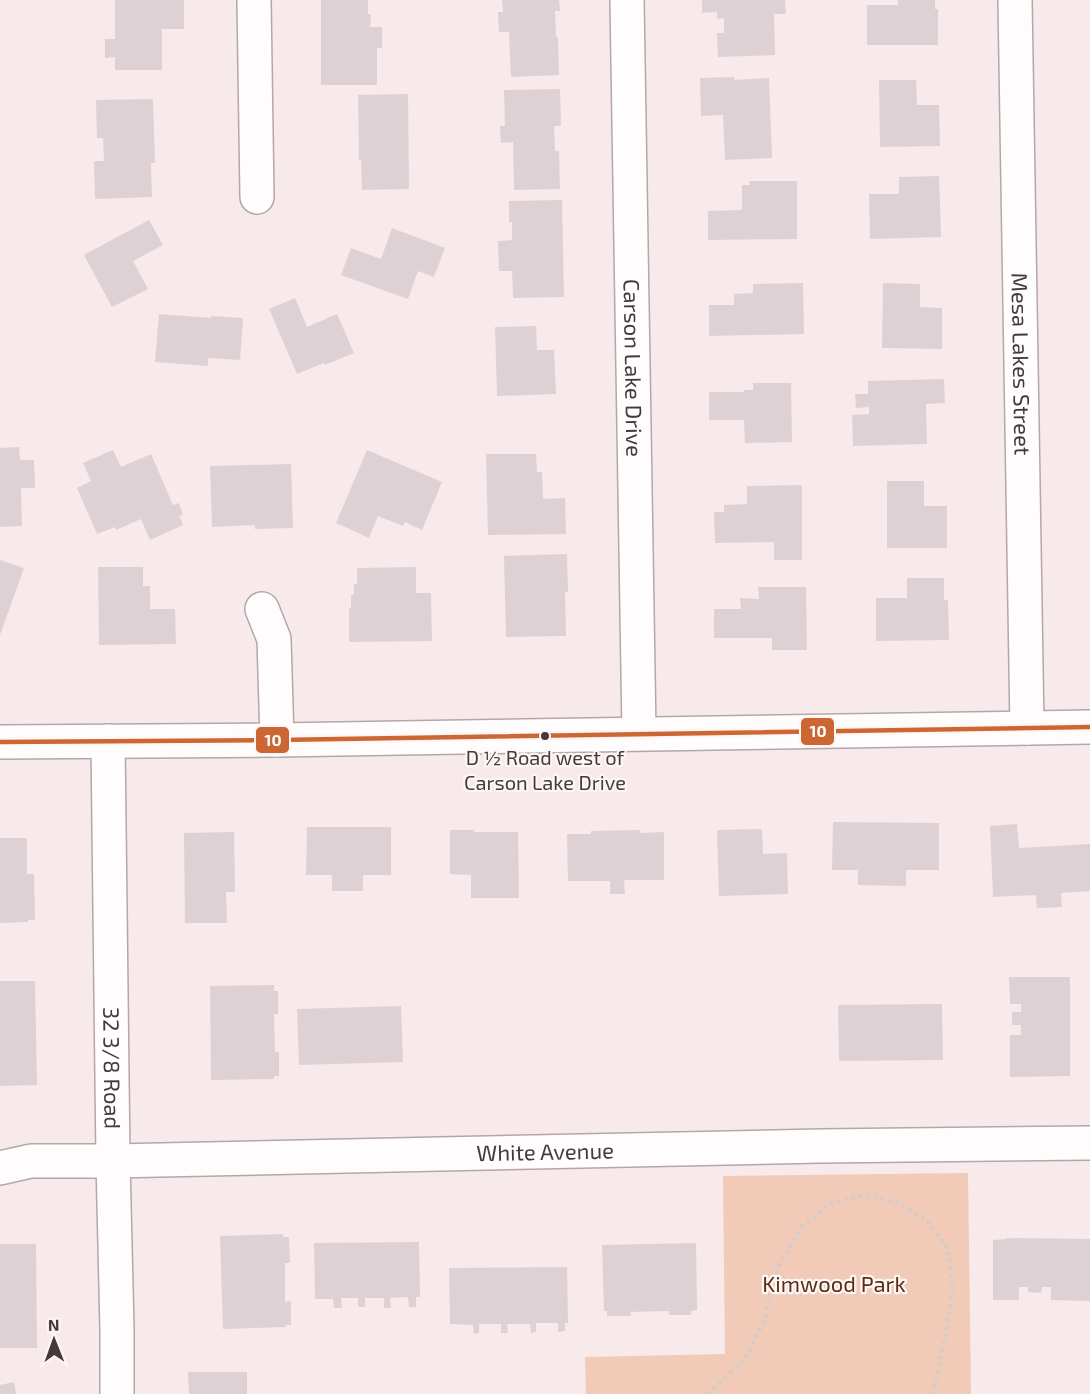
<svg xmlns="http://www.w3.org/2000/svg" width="1090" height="1394" font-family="'Exo 2',sans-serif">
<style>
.green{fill:#f1cab8}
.building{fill:#ded1d5}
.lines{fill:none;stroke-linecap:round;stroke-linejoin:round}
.street-casing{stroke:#b4a7a9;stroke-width:36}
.secondary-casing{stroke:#b4a7a9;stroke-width:36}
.path{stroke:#d2cccc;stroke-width:4;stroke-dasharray:3 4.5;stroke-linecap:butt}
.street{stroke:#fefcfc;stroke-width:33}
.secondary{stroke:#fefcfc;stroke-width:33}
.bus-1-casing{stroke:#fdf6f6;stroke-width:9}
.bus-1{stroke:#c63;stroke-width:4.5}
.bus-dot{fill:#46393b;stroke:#fdf6f6;stroke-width:2}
.labels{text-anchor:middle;stroke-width:4.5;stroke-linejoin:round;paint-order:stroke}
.bus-label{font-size:20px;fill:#46393b;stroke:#fdf6f6}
.street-label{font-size:22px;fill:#46393b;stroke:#fdf6f6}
.park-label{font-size:22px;fill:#5c2e0f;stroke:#fdf6f6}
.line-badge{stroke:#fdf6f6;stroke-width:2}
.badge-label{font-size:16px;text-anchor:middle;font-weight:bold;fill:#fff}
</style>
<rect width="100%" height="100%" fill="#f8e9eb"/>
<!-- green -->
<path class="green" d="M 968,1173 L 971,1394 L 586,1394 L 585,1357 L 725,1354 L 723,1176 Z"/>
<!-- building -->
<path class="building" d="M 115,0 L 184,0 L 184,29 L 162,29 L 162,70 L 115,70 L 115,57 L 105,58 L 105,39 L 115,39 Z
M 321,0 L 368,0 L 368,14 L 371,14 L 370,27 L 382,27 L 382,48 L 377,48 L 377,85 L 321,85 Z
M 502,0 L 559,0 L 560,11 L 555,11 L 556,37 L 558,37 L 559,75 L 511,77 L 509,32 L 499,32 L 498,12 L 503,12 Z
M 702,0 L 785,0 L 786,14 L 774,14 L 775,55 L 718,57 L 717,33 L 724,33 L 724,18 L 717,19 L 717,12 L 702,13 Z
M 898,0 L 935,0 L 935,9 L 938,9 L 938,45 L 867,45 L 867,5 L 898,5 Z
M 734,77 L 734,80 L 769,78 L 772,158 L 725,160 L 723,115 L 701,116 L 700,78 Z
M 879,80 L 916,80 L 917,105 L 939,105 L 940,146 L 880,147 Z
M 560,89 L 561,126 L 554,126 L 555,151 L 559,151 L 560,189 L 514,190 L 513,142 L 501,143 L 500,126 L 505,126 L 504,90 Z
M 408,94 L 409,189 L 362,190 L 361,160 L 359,160 L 358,95 Z
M 153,99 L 155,163 L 151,163 L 152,197 L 95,199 L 94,161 L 104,161 L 103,138 L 97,138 L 96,100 Z
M 939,176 L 941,237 L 870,239 L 869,194 L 899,194 L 899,177 Z
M 749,181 L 797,181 L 797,239 L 708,240 L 708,211 L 742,210 L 742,185 L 750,185 Z
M 562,200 L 564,297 L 513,298 L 512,271 L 499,271 L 498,241 L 512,240 L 512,222 L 509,222 L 509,201 Z
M 149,220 L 163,245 L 133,261 L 148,289 L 112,307 L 84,255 Z
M 392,228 L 445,248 L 434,277 L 418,271 L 408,299 L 341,275 L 351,248 L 381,259 Z
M 803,283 L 804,334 L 709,336 L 709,305 L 734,305 L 734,294 L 753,293 L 753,284 Z
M 883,283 L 920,284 L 920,307 L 942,308 L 942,349 L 882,348 Z
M 295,298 L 307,327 L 337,314 L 354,353 L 325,365 L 324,363 L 297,374 L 269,309 Z
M 159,314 L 211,318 L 211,316 L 243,318 L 240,360 L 208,358 L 208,366 L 155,362 Z
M 536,326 L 537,350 L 554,350 L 556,394 L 497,396 L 495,327 Z
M 944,379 L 945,403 L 926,404 L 927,444 L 853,446 L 852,415 L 869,414 L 869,407 L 856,408 L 855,394 L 868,394 L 868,381 Z
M 753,383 L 791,383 L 792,442 L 745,443 L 744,420 L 709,420 L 709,392 L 744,392 L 744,390 L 753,390 Z
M 19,447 L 20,460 L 34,460 L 35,488 L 21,488 L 22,526 L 0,527 L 0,448 Z
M 113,450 L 121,467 L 151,454 L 173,505 L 179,503 L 183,515 L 179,516 L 183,525 L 150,540 L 141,519 L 116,530 L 115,527 L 97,534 L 77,488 L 91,481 L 83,463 Z
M 367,450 L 442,482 L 422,530 L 405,522 L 403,526 L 378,516 L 369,538 L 336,523 Z
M 486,454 L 536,454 L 537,472 L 542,472 L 543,499 L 565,498 L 566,534 L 488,535 Z
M 291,464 L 293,528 L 255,529 L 255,525 L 212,527 L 210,466 Z
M 887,481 L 924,481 L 924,506 L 947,506 L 947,548 L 887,548 Z
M 802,485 L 802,560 L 774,560 L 774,542 L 715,543 L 714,512 L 724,512 L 724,505 L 747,504 L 747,486 Z
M 567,554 L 568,592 L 565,592 L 566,636 L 506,637 L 504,556 Z
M 0,560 L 24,568 L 0,635 Z
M 98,567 L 143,567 L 143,586 L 150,586 L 150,609 L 175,609 L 176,644 L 99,645 Z
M 416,567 L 416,593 L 431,593 L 432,641 L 349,642 L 349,608 L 351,608 L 351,595 L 354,594 L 354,584 L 357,584 L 357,568 Z
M 907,578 L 944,578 L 944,600 L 948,600 L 949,640 L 876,641 L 876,598 L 907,598 Z
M 758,587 L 806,587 L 807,650 L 772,650 L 772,638 L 714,638 L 714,609 L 741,609 L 740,598 L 759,599 Z
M 833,822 L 939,823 L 939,870 L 906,870 L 906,886 L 858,885 L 858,870 L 832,870 Z
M 1017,824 L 1019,848 L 1090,844 L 1090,891 L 1061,893 L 1062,907 L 1037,908 L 1036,895 L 993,897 L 990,826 Z
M 307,827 L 391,827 L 391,875 L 363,875 L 363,891 L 332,891 L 332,875 L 306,875 Z
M 762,829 L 763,854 L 787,853 L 788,894 L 719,896 L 717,830 Z
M 450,830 L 474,830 L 474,832 L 518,832 L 519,898 L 471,898 L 471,875 L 450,874 Z
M 640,830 L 640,833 L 664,832 L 664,880 L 624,880 L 625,894 L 610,894 L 610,881 L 568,881 L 567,834 L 591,834 L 591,831 Z
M 234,832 L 235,892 L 226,892 L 227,923 L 185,923 L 184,833 Z
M 0,838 L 27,838 L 27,874 L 34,874 L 35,920 L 28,920 L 28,922 L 0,923 Z
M 1009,977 L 1070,977 L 1070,1076 L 1010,1077 L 1010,1035 L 1021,1035 L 1021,1025 L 1012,1025 L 1012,1012 L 1021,1012 L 1021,1004 L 1010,1004 Z
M 0,981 L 35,981 L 37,1085 L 0,1086 Z
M 274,985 L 274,991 L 278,991 L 278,1014 L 274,1014 L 275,1052 L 279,1052 L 279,1076 L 274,1076 L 274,1079 L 211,1080 L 210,986 Z
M 942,1004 L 943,1060 L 839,1061 L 838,1005 Z
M 401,1006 L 403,1062 L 299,1065 L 297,1009 Z
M 283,1234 L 283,1237 L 289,1237 L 290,1263 L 285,1263 L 285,1302 L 291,1301 L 291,1325 L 286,1325 L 286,1327 L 223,1329 L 220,1236 Z
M 1006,1238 L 1090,1239 L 1090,1301 L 1051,1300 L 1051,1287 L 1042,1287 L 1041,1293 L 1028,1292 L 1028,1287 L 1019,1287 L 1019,1300 L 993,1300 L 993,1240 L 1006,1239 Z
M 419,1242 L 420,1297 L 416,1297 L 416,1307 L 409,1307 L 408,1297 L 390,1298 L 391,1308 L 384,1308 L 384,1298 L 365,1298 L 365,1307 L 358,1307 L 358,1298 L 341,1298 L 342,1308 L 334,1308 L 333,1299 L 315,1299 L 314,1243 Z
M 696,1243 L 697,1310 L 691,1311 L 691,1315 L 669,1315 L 669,1311 L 630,1312 L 631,1316 L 607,1316 L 607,1311 L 604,1311 L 602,1245 Z
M 0,1244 L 36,1244 L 37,1348 L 0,1348 Z
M 567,1267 L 568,1323 L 565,1323 L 565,1331 L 558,1332 L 558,1323 L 536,1323 L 536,1332 L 531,1333 L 530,1324 L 507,1324 L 508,1333 L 501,1333 L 501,1324 L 479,1324 L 479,1333 L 474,1334 L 473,1325 L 450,1324 L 449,1268 Z
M 188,1372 L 247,1372 L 247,1394 L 189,1394 Z
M 14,1382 L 16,1394 L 0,1394 L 0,1385 Z"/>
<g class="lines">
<!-- street casing -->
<g class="street-casing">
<g id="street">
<path d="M 254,0 L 257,197"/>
<path id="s1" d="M 627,0 L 639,733"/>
<path id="s2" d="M 1015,0 L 1027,728"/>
<path d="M 262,609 L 274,639 L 277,740"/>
<path id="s3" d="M 108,741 L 113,1161 L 117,1330 L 117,1394"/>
<path id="s4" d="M 0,1168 L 31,1161 L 113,1161 L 820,1146 L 1090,1143"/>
</g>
</g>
<!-- secondary casing -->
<g class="secondary-casing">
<path id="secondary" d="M 0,742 L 277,740 L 1090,727"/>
</g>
<!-- path -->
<path class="path" d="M 708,1394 L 745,1359 L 764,1321 L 777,1269 L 802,1227 L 830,1203 L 867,1195 L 899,1203 L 927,1221 L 948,1249 L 953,1288 L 945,1337 L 933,1394"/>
<!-- street -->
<use href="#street" class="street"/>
<!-- secondary -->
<use href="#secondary" class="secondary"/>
<!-- bus-1 casing -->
<g class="bus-1-casing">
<path id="bus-1" d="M 0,742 L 277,740 L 1090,727"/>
</g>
<!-- bus-1 -->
<use href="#bus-1" class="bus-1"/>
</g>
<!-- markers -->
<circle class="bus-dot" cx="545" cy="736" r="5"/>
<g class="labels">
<!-- bus labels -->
<g class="bus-label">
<text x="545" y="765">D ½ Road west of<tspan x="545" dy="25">Carson Lake Drive</tspan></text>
</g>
<!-- street labels -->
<g class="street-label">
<text dy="8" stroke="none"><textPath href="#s2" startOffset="364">Mesa Lakes Street</textPath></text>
<text dy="8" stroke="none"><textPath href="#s1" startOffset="368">Carson Lake Drive</textPath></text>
<text dy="8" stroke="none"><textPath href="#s3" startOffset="327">32 3/8 Road</textPath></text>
<text dy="8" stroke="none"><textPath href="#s4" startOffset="546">White Avenue</textPath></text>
</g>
<!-- park labels -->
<g class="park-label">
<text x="834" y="1292">Kimwood Park</text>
</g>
</g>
<g class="line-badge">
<rect x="800" y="717" width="35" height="29" rx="6" fill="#c63"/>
<rect x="255" y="726" width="35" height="28" rx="6" fill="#c63"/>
</g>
<g class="badge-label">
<text x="818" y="737">10</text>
<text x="273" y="746">10</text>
</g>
<!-- north arrow -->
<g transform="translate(54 1340) rotate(359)" stroke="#fdf6f6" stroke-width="4.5" paint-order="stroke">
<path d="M0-4.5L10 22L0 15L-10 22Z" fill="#46393b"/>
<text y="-9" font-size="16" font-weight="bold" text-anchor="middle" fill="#46393b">N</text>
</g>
</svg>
